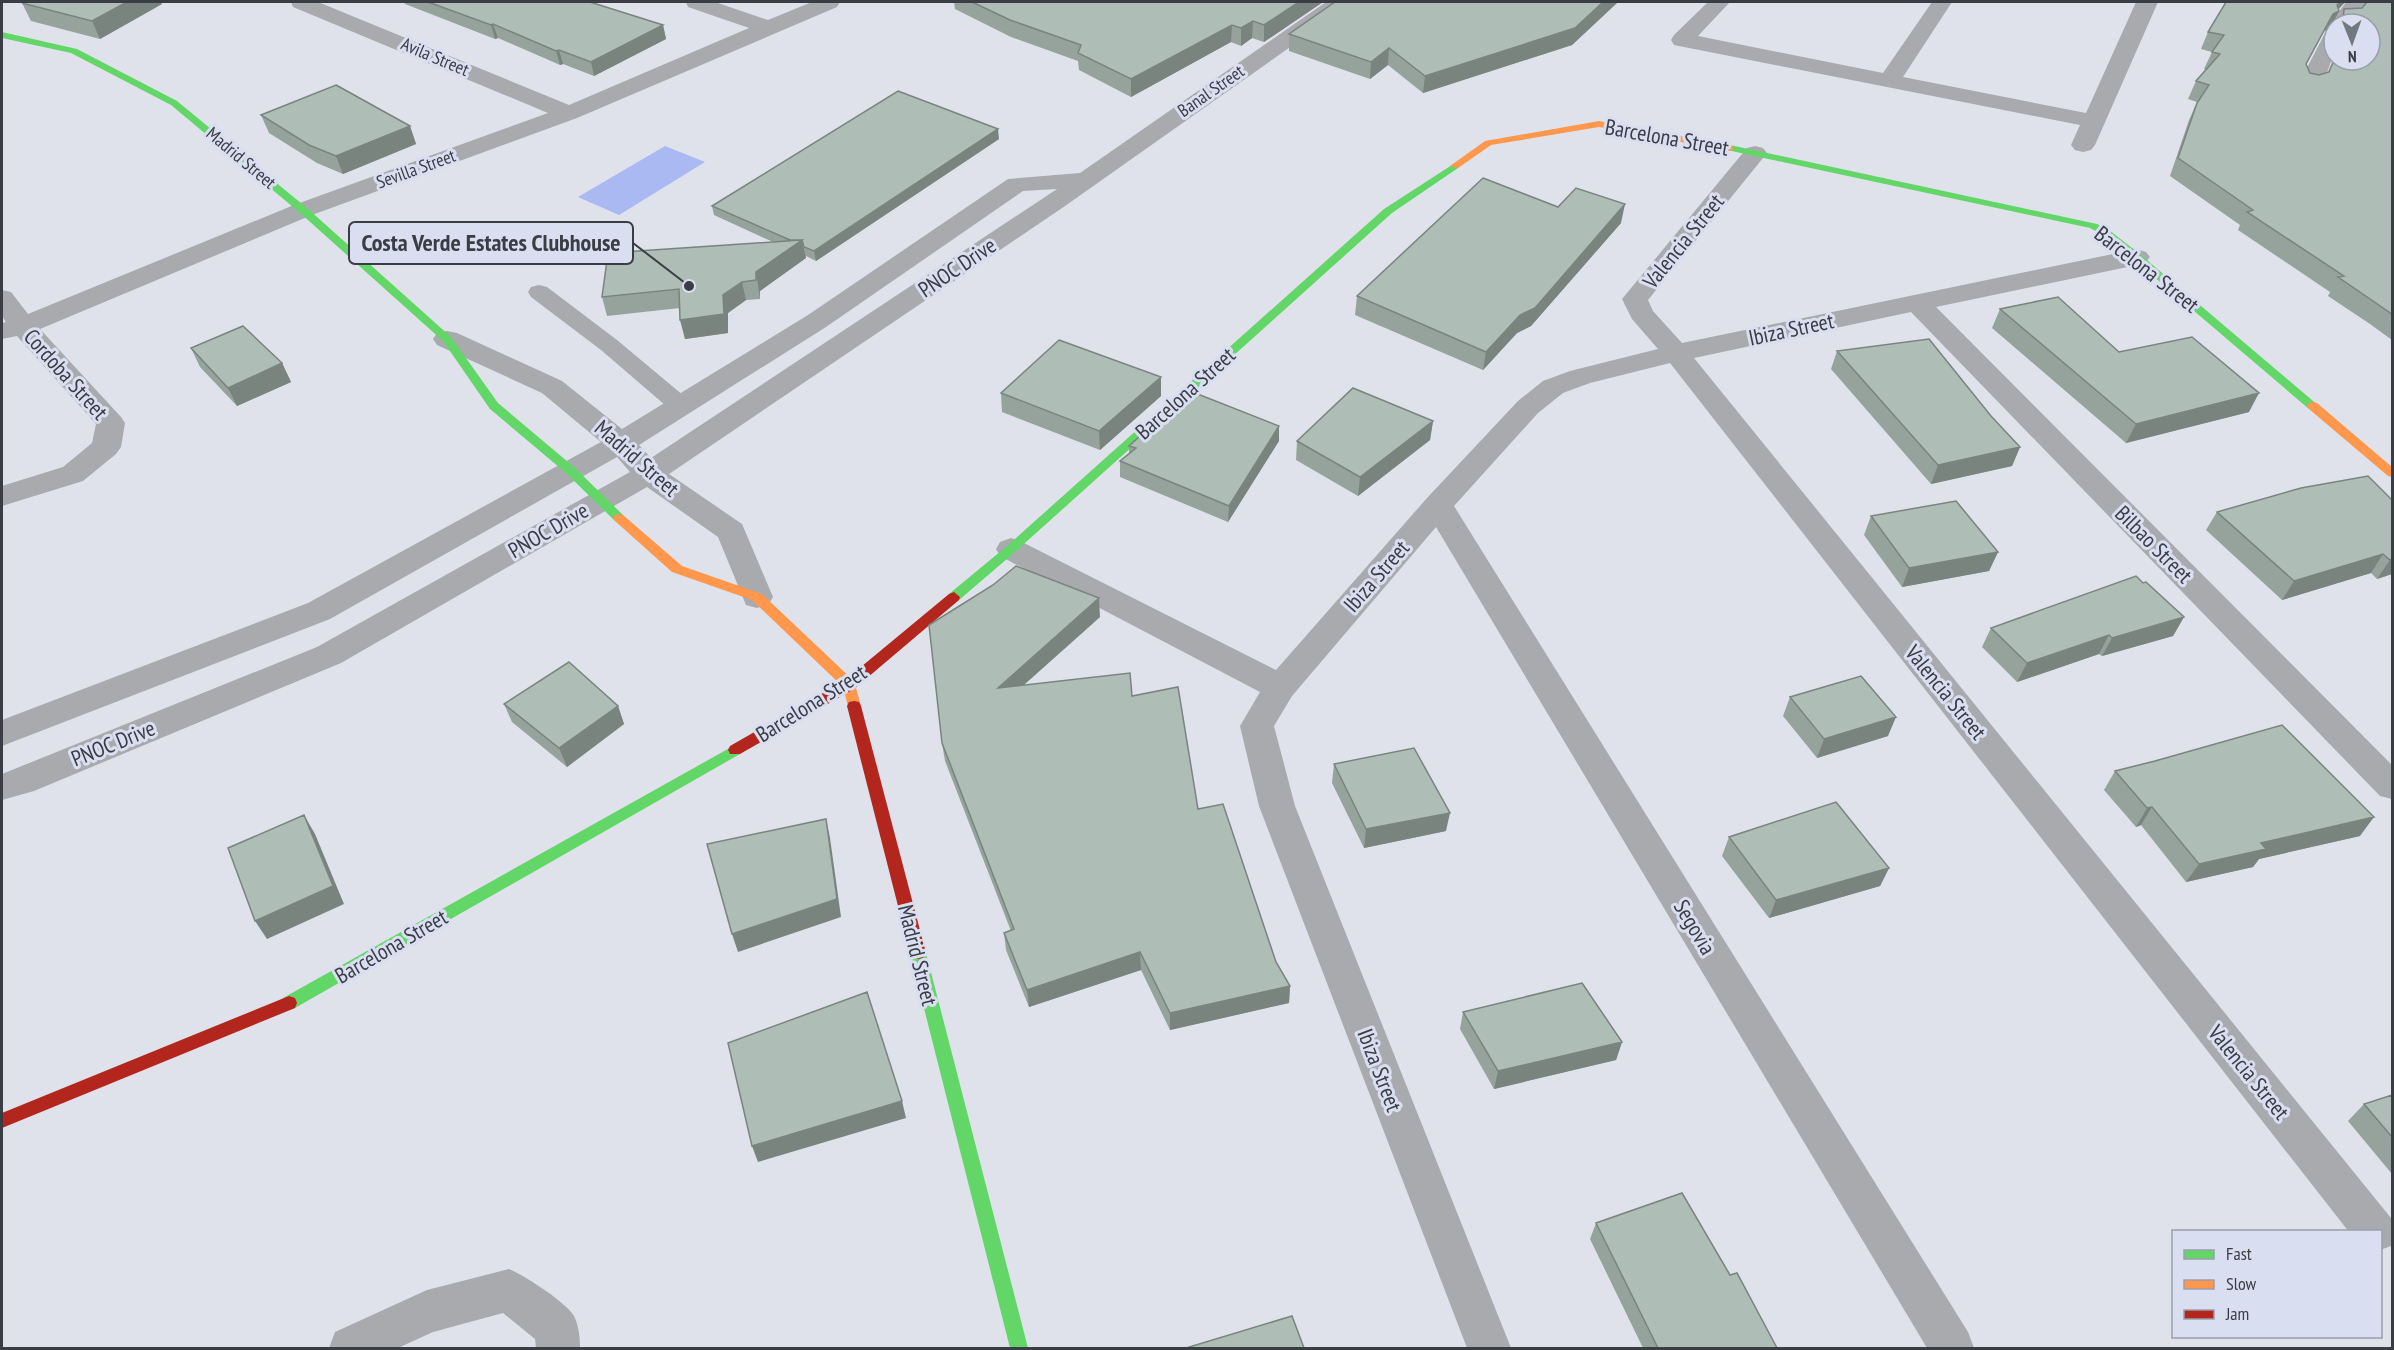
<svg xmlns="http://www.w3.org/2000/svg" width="2394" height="1350" font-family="'PT Sans Narrow',sans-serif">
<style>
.water{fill:#abb9f3}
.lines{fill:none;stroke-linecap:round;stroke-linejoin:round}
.lane{fill:#a8aaae;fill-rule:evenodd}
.street{fill:#a8aaae;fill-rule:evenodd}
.fast{fill:#63d668;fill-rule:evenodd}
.slow{fill:#ff974d;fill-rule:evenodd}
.jam{fill:#b3261e;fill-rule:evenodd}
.wall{fill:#96a39c}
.shaded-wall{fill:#7a847f}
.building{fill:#aebdb5;stroke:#7a847f;stroke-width:1.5}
.labels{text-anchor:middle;stroke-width:6;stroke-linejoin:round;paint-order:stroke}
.far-street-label{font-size:18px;fill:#3b3d44;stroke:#d9def1}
.street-label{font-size:22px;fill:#3b3d44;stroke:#d9def1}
.leader{fill:none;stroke:#3b3d44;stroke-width:2}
.callout-dot{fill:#3b3d44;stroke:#d9def1;stroke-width:2}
.callout{fill:#d9def1;stroke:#3b3d44;stroke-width:2}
.callout-label{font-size:24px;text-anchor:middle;font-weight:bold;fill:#3b3d44}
</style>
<rect width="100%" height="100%" fill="#dfe2eb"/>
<!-- water -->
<path class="water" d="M 665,146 L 705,162 L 619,215 L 578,197 Z"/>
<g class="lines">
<!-- lane -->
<path class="lane" d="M 539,285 L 547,287 L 617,340 L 690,401 L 693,406 L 690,411 L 681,414 L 672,411 L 601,350 L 531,297 L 528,292 L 531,287 Z"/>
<!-- street -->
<path class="street" d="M 291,2 L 318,2 L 569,105 L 749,28 L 688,7 L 686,2 L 715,2 L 768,20 L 812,2 L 840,2 L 837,7 L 577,118 L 312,215 L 40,329 L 121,417 L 125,423 L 121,447 L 116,454 L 83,481 L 2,506 L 2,486 L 63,467 L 92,443 L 96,424 L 17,336 L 2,339 L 2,323 L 6,322 L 2,316 L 2,290 L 11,292 L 28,314 L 294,205 L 548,113 L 293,7 Z
M 1326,2 L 1350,2 L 1347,7 L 1065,206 L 669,474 L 742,524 L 773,597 L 768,605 L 757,608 L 746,605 L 718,537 L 647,487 L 341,663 L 34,791 L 2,800 L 2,774 L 317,647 L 630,472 L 617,457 L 330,619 L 2,746 L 2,720 L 308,603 L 601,442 L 542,393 L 437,345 L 433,339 L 437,333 L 447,331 L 457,333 L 562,381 L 622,429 L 808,315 L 1008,179 L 1080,173 ZM 1057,189 L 651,458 L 639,445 L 826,327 L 1023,191 Z
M 1708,2 L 1730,2 L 1698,36 L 1883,73 L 1932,2 L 1952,2 L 1903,77 L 2086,113 L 2136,2 L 2158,2 L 2095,145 L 2091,150 L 2083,152 L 2075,150 L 2071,145 L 2080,125 L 1674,45 L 1671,40 L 1674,35 Z
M 2346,2 L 2368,2 L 2352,24 L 2334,24 L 2333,29 L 2330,24 Z
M 2334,30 C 2334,55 2332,67 2318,88 L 2310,90 L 2302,88 L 2299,83 L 2323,37 L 2326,32 Z
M 1755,146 L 1763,148 L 1767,153 L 1648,300 L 1653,311 L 1682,343 L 2137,249 L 2146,252 L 2150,257 L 2146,262 L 2137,265 L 1936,307 L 2392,765 L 2392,799 L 2380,796 L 1911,312 L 1694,358 L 2391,1218 L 2391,1246 L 2380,1250 L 2380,1232 L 2349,1232 L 1670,363 L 1590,383 L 1563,393 L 1538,413 L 1454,506 L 1968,1332 L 1974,1348 L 1927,1348 L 1436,527 L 1292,696 L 1274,726 L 1295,806 L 1511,1348 L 1467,1348 L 1259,806 L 1240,726 L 1260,692 L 1000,556 L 996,549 L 1000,542 L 1011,538 L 1022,542 L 1276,670 L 1427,498 L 1518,401 L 1543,381 L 1570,371 L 1658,349 L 1632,319 L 1622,299 L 1747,148 Z
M 509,1269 C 524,1275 567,1303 574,1316 C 579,1327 580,1337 580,1348 L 536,1348 L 535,1339 L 503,1313 L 433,1332 L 398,1348 L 329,1348 L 335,1332 L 427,1290 Z"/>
<!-- fast -->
<path class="fast" d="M 2,32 L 77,49 L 177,101 L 307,208 L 451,337 L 498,403 L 574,467 L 623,515 L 625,518 L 623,521 L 615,521 L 566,473 L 490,409 L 443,341 L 299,212 L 171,105 L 71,53 L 2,38 Z
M 1730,145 L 2097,224 L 2109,230 L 2141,255 L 2319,406 L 2317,409 L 2309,409 L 2133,259 L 2101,234 L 2090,228 L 1727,150 L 1725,148 Z
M 1455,163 L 1460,166 L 1458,168 L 1392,213 L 1015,552 L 959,600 L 949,600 L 948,597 L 949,594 L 1007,546 L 1384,209 Z
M 735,745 L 740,746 L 742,750 L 740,754 L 295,1008 L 289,1010 L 283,1008 L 281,1003 L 283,998 Z
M 918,947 L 923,948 L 926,953 L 1028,1348 L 1010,1348 L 910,953 L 913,948 Z"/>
<!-- slow -->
<path class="slow" d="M 1599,121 L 1730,145 L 1735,148 L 1730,151 L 1599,127 L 1491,145 L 1458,168 L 1450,166 L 1485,141 Z
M 2313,402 L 2317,403 L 2392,467 L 2392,477 L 2388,476 L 2309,409 L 2307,406 L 2309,403 Z
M 619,514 L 623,515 L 682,566 L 762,594 L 854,681 L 861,706 L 859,710 L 849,710 L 843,687 L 752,600 L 672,572 L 615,521 L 613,518 L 615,515 Z"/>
<!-- jam -->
<path class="jam" d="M 954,592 L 960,597 L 959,600 L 854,689 L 740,754 L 730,754 L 728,750 L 730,746 L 844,681 L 949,594 Z
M 854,701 L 859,702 L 861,706 L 926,953 L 923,958 L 918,959 L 913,958 L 910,953 L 847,706 L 849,702 Z
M 289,996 L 295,998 L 297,1003 L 295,1008 L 2,1128 L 2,1113 Z"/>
</g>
<!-- wall -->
<path class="wall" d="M 404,2 L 590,2 L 663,25 L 666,39 L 594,76 L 563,64 L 560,65 L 498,38 L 495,39 L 405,4 Z
M 954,2 L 1323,2 L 1264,42 L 1252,38 L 1241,46 L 1231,42 L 1131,97 L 1079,70 L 1078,61 L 1011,37 L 955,9 Z
M 1335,2 L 1618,2 L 1572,45 L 1423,93 L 1388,65 L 1370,79 L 1289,51 L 1289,34 Z
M 2345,2 L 2338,10 L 2339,11 L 2330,29 L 2324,31 L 2306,65 L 2310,73 L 2319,75 L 2328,72 L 2333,61 L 2334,53 L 2334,60 L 2370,24 L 2337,24 L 2344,9 L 2362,8 L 2392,2 L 2392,340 L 2370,324 L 2328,296 L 2330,292 L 2238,230 L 2240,225 L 2170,176 L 2189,120 L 2197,102 L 2188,99 L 2196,81 L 2206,70 L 2204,69 L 2212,52 L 2201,49 L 2208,32 Z
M 22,3 L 162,4 L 100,39 L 31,21 Z
M 261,115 L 410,126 L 416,144 L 343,174 L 317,163 L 269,133 Z
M 999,139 L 816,261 L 806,256 L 806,258 L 760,291 L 760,299 L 746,300 L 728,313 L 728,333 L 685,339 L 680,308 L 607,316 L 602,297 L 773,242 L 714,215 L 712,206 Z
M 1558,207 L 1621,223 L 1531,326 L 1517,333 L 1483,370 L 1355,315 L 1357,296 Z
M 2000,309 L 2119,352 L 2249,412 L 2126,443 L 1992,328 Z
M 191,348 L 282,363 L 291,382 L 237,406 L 200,367 Z
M 1837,351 L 1991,416 L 2020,447 L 2012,466 L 1931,484 L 1831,369 Z
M 1001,393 L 1161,396 L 1100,450 L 1002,412 Z
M 1433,421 L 1430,440 L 1358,496 L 1296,460 L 1297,441 Z
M 1279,426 L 1279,441 L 1228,522 L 1120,477 L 1120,461 L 1129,453 L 1129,446 Z
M 2392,500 L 2392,574 L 2377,579 L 2371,573 L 2282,600 L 2206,530 L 2217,512 Z
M 1871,516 L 1998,552 L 1989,571 L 1902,587 L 1864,535 Z
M 1100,617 L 1024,685 L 1132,696 L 1198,809 L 1276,962 L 1290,986 L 1289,1003 L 1170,1030 L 1141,970 L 1029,1007 L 1006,950 L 1004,933 L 1011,931 L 945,761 L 942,743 Z
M 2184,617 L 2173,636 L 2102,656 L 2099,654 L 2017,682 L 1982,647 L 1991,628 Z
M 1790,697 L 1888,736 L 1817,758 L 1783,716 Z
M 504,704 L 618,706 L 624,724 L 567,767 L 512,722 Z
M 1334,764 L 1446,831 L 1364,848 L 1332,783 Z
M 2115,771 L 2360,836 L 2259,859 L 2253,867 L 2186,882 L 2141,825 L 2136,827 L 2104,790 Z
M 1729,837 L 1889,868 L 1880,886 L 1769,918 L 1722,856 Z
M 1463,1012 L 1622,1042 L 1616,1060 L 1494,1089 L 1460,1029 Z
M 2392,1095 L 2392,1174 L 2348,1121 L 2364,1104 Z
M 1596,1223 L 1730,1275 L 1777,1348 L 1643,1348 L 1590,1239 Z"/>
<!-- shaded-wall -->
<path class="shaded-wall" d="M 127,2 L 161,2 L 162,4 L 100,39 L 92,21 Z
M 1299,2 L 1323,2 L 1264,42 L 1264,25 Z
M 1603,2 L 1618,2 L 1572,45 L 1423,93 L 1425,76 Z
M 2340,2 L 2345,2 L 2336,12 L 2339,11 L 2330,29 L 2324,31 L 2297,82 L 2337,5 Z
M 1253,21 L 1252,38 L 1241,46 L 1241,28 Z
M 493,24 L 498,38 L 495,39 L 491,25 Z
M 663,25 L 666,39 L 594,76 L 591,62 Z
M 1232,25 L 1231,42 L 1131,97 L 1131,79 Z
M 1389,48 L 1388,65 L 1370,79 L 1371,62 Z
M 559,50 L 563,64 L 560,65 L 556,51 Z
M 410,126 L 416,144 L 343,174 L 336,156 Z
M 998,129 L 999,139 L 816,261 L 814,251 Z
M 1625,204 L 1621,223 L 1531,326 L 1517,333 L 1483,370 L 1486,352 Z
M 802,240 L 806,258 L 760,291 L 760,299 L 756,272 Z
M 742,282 L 746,300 L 728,313 L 728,333 L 685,339 L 680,320 L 723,295 Z
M 282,363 L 291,382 L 237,406 L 228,388 Z
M 1161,377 L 1161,396 L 1100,450 L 1099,431 Z
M 2259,393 L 2249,412 L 2126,443 L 2136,424 Z
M 1433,421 L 1430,440 L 1358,496 L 1360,477 Z
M 1279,426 L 1279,441 L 1228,522 L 1229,506 Z
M 2020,447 L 2012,466 L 1931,484 L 1938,465 Z
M 1998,552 L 1989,571 L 1902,587 L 1909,568 Z
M 2383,554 L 2371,573 L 2282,600 L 2294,581 Z
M 2392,559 L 2392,574 L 2377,579 L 2390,560 Z
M 1099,598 L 1100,617 L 1000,706 L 998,688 Z
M 2184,617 L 2173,636 L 2102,656 L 2112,638 Z
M 2109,635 L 2099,654 L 2017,682 L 2027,663 Z
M 618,706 L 624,724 L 567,767 L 559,748 Z
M 1896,717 L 1888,736 L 1817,758 L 1824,739 Z
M 2152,807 L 2141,825 L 2136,827 L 2147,808 Z
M 1450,813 L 1446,831 L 1364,848 L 1366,829 Z
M 304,815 L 315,834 L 344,904 L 267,939 L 255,921 Z
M 2374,817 L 2360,836 L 2259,859 L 2253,867 L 2186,882 L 2199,864 L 2261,843 Z
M 826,819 L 830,838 L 841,917 L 738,952 L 732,934 Z
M 1889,868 L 1880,886 L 1769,918 L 1776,900 Z
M 1140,952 L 1141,970 L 1029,1007 L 1027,990 Z
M 1290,986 L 1289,1003 L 1170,1030 L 1170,1013 Z
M 1622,1042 L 1616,1060 L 1494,1089 L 1498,1071 Z
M 902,1101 L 906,1118 L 758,1162 L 752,1146 Z"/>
<!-- building -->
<path class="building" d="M 26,2 L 127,2 L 92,21 L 22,3 Z
M 428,2 L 590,2 L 663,25 L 591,62 L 559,50 L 556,51 L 493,24 L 491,25 Z
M 972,2 L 1299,2 L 1264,25 L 1253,21 L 1241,28 L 1232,25 L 1131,79 L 1078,53 L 1081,45 L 1010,20 Z
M 1335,2 L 1603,2 L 1575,28 L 1425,76 L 1389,48 L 1371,62 L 1289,34 Z
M 2226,2 L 2340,2 L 2337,5 L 2339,11 L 2333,14 L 2306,64 L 2310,73 L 2319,75 L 2329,72 L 2334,60 L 2370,60 L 2370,24 L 2343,24 L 2344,9 L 2362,8 L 2367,2 L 2392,2 L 2392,314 L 2338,277 L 2344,276 L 2247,212 L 2253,210 L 2178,158 L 2197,103 L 2209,85 L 2196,81 L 2220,54 L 2212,52 L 2224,35 L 2208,32 Z
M 336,85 L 410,126 L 336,156 L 309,145 L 261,115 Z
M 898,91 L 998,129 L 814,251 L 804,247 L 802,240 L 790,240 L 712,206 Z
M 1483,178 L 1558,207 L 1576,188 L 1625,204 L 1535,308 L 1520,315 L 1486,352 L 1357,296 Z
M 802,240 L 756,272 L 756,280 L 742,282 L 723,295 L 724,314 L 680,320 L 679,289 L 602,297 L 608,253 Z
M 2058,297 L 2119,352 L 2192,337 L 2259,393 L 2136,424 L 2000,309 Z
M 243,326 L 282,363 L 228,388 L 191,348 Z
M 1929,339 L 1991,416 L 2020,447 L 1938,465 L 1837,351 Z
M 1059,340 L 1161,377 L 1099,431 L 1001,393 Z
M 1353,388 L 1433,421 L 1360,477 L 1297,441 Z
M 1190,391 L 1279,426 L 1229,506 L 1120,461 L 1136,448 L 1129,446 Z
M 2368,476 L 2392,500 L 2392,559 L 2390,560 L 2383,554 L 2294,581 L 2217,512 L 2301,488 Z
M 1956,501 L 1998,552 L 1909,568 L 1871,516 Z
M 1016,566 L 1099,598 L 998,688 L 1130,673 L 1132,696 L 1178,687 L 1198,809 L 1223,804 L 1276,962 L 1290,986 L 1170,1013 L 1140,952 L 1027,990 L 1004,933 L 1014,929 L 942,743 L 929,625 L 993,585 Z
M 2136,576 L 2143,583 L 2146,582 L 2184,617 L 2112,638 L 2109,635 L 2027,663 L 1991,628 Z
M 569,662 L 618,706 L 559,748 L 504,704 Z
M 1861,676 L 1896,717 L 1824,739 L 1790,697 Z
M 2282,725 L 2374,817 L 2261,843 L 2266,849 L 2199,864 L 2152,807 L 2147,808 L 2115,771 L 2155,761 Z
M 1414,748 L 1450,813 L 1366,829 L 1334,764 Z
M 1836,802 L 1889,868 L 1776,900 L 1729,837 Z
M 304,815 L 333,886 L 255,921 L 228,848 Z
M 826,819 L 837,899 L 732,934 L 707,844 Z
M 1582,983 L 1622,1042 L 1498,1071 L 1463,1012 Z
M 867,992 L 902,1101 L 752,1146 L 728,1043 Z
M 2392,1095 L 2392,1137 L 2364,1104 Z
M 1682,1193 L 1730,1275 L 1737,1273 L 1777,1348 L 1658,1348 L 1596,1223 Z
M 1292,1316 L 1304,1348 L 1186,1348 Z"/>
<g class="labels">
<!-- far-street labels -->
<g class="far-street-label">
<text transform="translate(435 57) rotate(23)" y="6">Avila Street</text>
<text transform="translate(1211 91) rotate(-35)" y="6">Banal Street</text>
<text transform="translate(241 158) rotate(40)" y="6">Madrid Street</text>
<text transform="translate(416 169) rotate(-20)" y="6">Sevilla Street</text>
</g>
<!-- street labels -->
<g class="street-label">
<text transform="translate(1667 137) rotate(10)" y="8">Barcelona Street</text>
<text transform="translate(1683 241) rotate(-51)" y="8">Valencia Street</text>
<text transform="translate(957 267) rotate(-34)" y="8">PNOC Drive</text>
<text transform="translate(2147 269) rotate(38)" y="8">Barcelona Street</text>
<text transform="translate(1791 329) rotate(-12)" y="8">Ibiza Street</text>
<text transform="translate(66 374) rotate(48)" y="8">Cordoba Street</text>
<text transform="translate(1185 393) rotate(-42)" y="8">Barcelona Street</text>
<text transform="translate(637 458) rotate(41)" y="8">Madrid Street</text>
<text transform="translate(548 530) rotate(-30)" y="8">PNOC Drive</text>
<text transform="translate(2154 544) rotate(45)" y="8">Bilbao Street</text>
<text transform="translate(1376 576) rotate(-49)" y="8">Ibiza Street</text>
<text transform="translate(1946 692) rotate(51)" y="8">Valencia Street</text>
<text transform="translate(811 703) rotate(-32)" y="8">Barcelona Street</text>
<text transform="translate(113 743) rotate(-22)" y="8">PNOC Drive</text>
<text transform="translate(1695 927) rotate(59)" y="8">Segovia</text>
<text transform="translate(391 946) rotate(-30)" y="8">Barcelona Street</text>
<text transform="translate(918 955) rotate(76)" y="8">Madrid Street</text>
<text transform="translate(1380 1070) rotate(69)" y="8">Ibiza Street</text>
<text transform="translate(2249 1072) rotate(51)" y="8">Valencia Street</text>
</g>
</g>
<!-- callouts -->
<path class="leader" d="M689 286L633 243"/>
<circle class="callout-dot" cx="689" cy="286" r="6"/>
<rect class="callout" x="349" y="222" width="284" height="42" rx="6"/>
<g class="callout-label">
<text x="491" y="251">Costa Verde Estates Clubhouse</text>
</g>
<!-- border -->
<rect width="2394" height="1350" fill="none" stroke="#3b3d44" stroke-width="6"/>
<!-- legend -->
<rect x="2172" y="1230" width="210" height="108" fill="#d9def1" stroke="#9a9eac" stroke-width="1.5"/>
<rect x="2184" y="1250" width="30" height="9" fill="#63d668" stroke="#9a9eac" stroke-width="1.5"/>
<text x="2226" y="1260" font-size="18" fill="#3b3d44">Fast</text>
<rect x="2184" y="1280" width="30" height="9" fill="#ff974d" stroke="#9a9eac" stroke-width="1.5"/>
<text x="2226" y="1290" font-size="18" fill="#3b3d44">Slow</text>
<rect x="2184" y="1310" width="30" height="9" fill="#b3261e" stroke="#9a9eac" stroke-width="1.5"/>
<text x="2226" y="1320" font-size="18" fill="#3b3d44">Jam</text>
<!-- north arrow -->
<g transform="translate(2352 42) rotate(179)"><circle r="28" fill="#d9def1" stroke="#9a9eac" stroke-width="1.5"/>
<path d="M0-4.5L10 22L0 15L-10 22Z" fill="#74777e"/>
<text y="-9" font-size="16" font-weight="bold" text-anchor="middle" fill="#3b3d44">N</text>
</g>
</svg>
